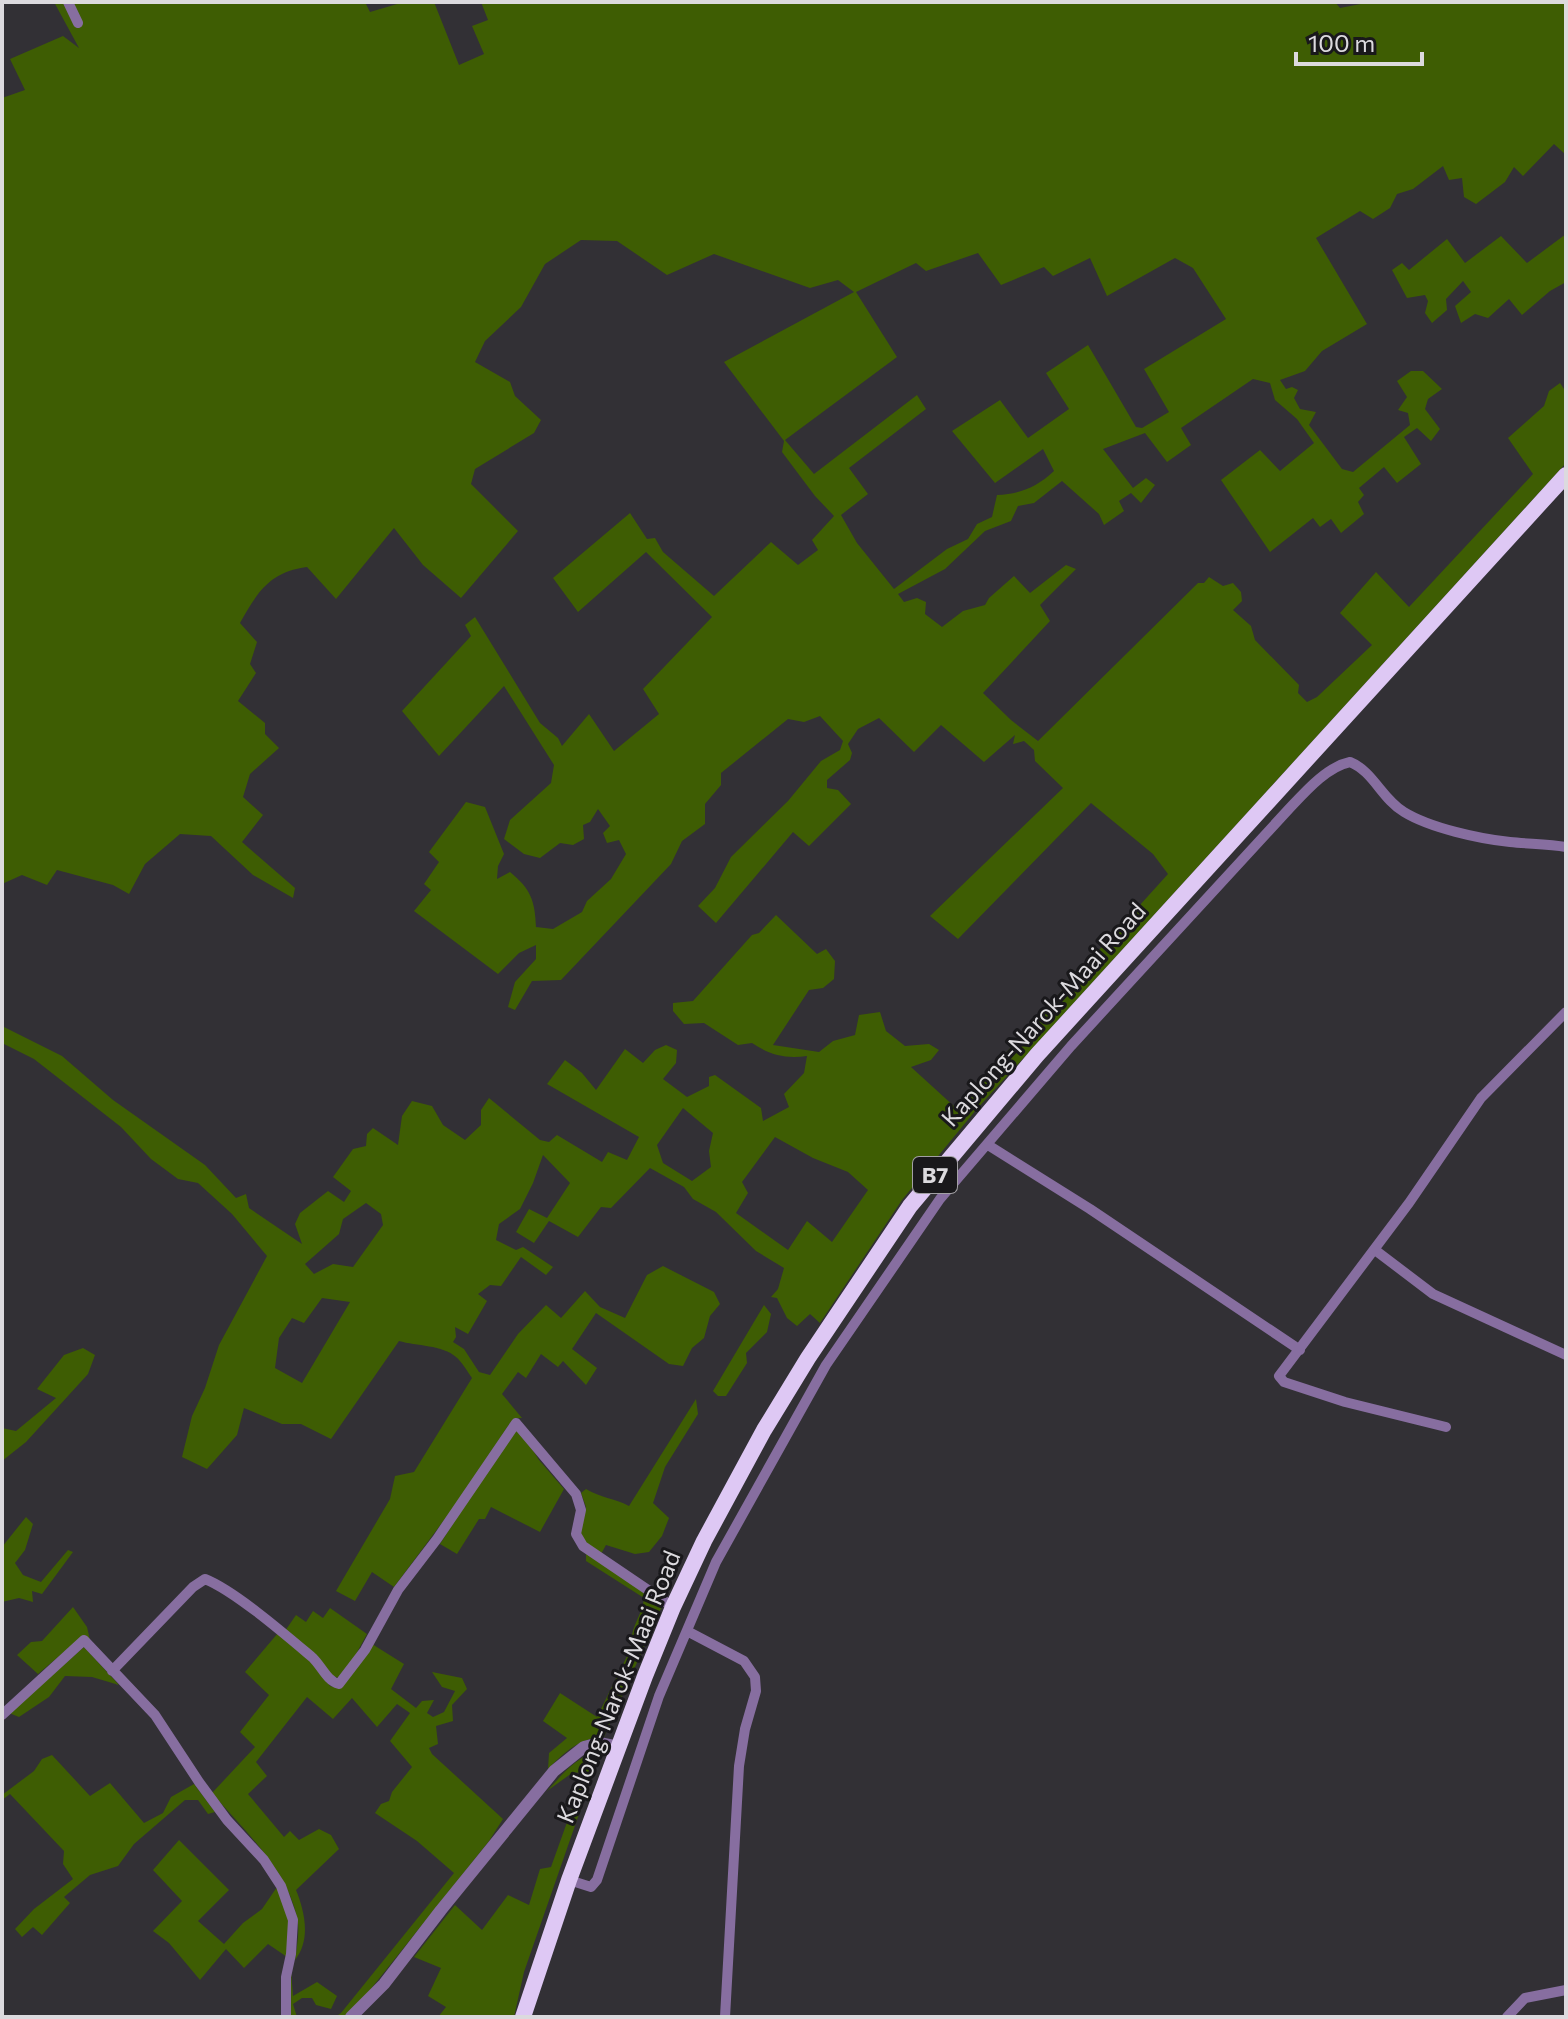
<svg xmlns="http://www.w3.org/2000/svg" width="1568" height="2019" font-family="Commissioner,sans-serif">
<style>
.green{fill:#3e5d03;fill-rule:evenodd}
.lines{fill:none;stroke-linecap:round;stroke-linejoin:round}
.minor{stroke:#876ea0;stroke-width:10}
.tertiary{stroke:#876ea0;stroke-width:12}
.trunk{stroke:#dec8f4;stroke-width:16}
.labels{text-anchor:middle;stroke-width:6;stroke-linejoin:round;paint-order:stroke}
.shield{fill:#19181b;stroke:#a2a0a4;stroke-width:2}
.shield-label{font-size:22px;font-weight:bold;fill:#dcdade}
.street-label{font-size:24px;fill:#dcdade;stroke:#19181b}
</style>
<rect width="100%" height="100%" fill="#323035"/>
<!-- green -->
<path class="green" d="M 54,2 L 365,2 L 370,12 L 404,2 L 434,2 L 459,65 L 484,54 L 472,26 L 488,20 L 481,2 L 1335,2 L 1340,8 L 1371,2 L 1566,2 L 1566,155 L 1554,144 L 1523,176 L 1514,167 L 1505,182 L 1476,204 L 1464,197 L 1462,178 L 1449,180 L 1443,166 L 1413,189 L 1397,194 L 1390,208 L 1373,219 L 1360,211 L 1316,238 L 1367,324 L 1322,351 L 1305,371 L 1280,380 L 1286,389 L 1292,387 L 1298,390 L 1294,398 L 1300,409 L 1316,412 L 1309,425 L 1342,469 L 1353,472 L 1410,425 L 1408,413 L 1398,410 L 1407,397 L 1397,381 L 1411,371 L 1423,371 L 1442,389 L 1428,399 L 1425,409 L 1440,429 L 1431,441 L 1417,428 L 1404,437 L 1421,464 L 1397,483 L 1384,467 L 1359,488 L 1364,495 L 1358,502 L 1364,514 L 1341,533 L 1331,519 L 1320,527 L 1313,518 L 1270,552 L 1221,480 L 1260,450 L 1280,471 L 1314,443 L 1297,419 L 1275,400 L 1270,383 L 1253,379 L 1181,428 L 1191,445 L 1167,462 L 1145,433 L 1103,449 L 1133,488 L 1146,478 L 1155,485 L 1141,503 L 1131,493 L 1119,501 L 1124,511 L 1104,525 L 1099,514 L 1062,481 L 1034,503 L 1018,506 L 1011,521 L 985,531 L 945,569 L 898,594 L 904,602 L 917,598 L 926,602 L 925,614 L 942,627 L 963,611 L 985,605 L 989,598 L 1014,576 L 1030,593 L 1066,565 L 1076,569 L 1040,605 L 1050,621 L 983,693 L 1011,720 L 1038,741 L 1198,583 L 1204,583 L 1209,577 L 1223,586 L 1233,583 L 1241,592 L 1242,601 L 1233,610 L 1251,626 L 1255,640 L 1299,685 L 1298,693 L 1307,702 L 1317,697 L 1372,645 L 1340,613 L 1376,572 L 1409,607 L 1533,474 L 1508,438 L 1544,406 L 1549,391 L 1560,383 L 1566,392 L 1566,463 L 976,1110 L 902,1200 L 820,1323 L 810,1314 L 797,1326 L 787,1318 L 777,1298 L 771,1297 L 778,1289 L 784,1268 L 756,1251 L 716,1212 L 693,1199 L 684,1187 L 650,1168 L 611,1208 L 601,1207 L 578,1237 L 549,1221 L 534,1243 L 516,1232 L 529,1209 L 547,1218 L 570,1183 L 543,1155 L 533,1183 L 520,1209 L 499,1224 L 496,1240 L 516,1250 L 523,1247 L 553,1267 L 546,1275 L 521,1257 L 501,1286 L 490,1285 L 478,1294 L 487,1301 L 468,1334 L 455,1327 L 456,1337 L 453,1342 L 464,1349 L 479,1372 L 490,1375 L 518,1334 L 546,1305 L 561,1318 L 585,1291 L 600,1307 L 625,1318 L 647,1275 L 663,1266 L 714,1292 L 720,1304 L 710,1316 L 704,1338 L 692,1348 L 683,1366 L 669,1364 L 596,1313 L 572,1349 L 597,1368 L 586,1385 L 563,1361 L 558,1367 L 541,1354 L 526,1378 L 518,1372 L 502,1394 L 522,1418 L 516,1418 L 510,1423 L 453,1508 L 394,1587 L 372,1572 L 355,1601 L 336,1591 L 390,1499 L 395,1476 L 414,1472 L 472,1378 C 467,1371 462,1362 456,1357 C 443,1345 416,1346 399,1341 L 331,1439 L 301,1424 L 282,1424 L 244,1408 L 237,1435 L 207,1469 L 182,1457 L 192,1416 L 205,1388 L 219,1345 L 267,1256 L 232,1214 L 198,1183 L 178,1179 L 151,1159 L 121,1127 L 34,1059 L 2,1043 L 2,1026 L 62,1056 L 113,1100 L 205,1165 L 236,1198 L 246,1194 L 249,1208 L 302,1244 L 295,1224 L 300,1213 L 328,1191 L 344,1202 L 351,1191 L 333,1177 L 353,1149 L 366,1146 L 367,1134 L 373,1128 L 398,1145 L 402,1116 L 412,1101 L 432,1106 L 443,1125 L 465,1140 L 481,1125 L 481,1110 L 489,1098 L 540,1140 L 549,1142 L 557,1135 L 602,1162 L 608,1152 L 627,1160 L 639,1137 L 547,1084 L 565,1060 L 582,1073 L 596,1090 L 625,1049 L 643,1063 L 655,1050 L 666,1045 L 677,1050 L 676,1063 L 663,1079 L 687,1097 L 709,1086 L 709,1077 L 715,1075 L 761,1108 L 763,1121 L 789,1107 L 784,1094 L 804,1073 L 807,1056 C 785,1059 770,1055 752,1043 L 738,1045 L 704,1023 L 684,1024 L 673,1011 L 673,1003 L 693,1001 L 752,935 L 759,933 L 776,915 L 817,954 L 826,949 L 835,961 L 834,979 L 823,988 L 809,990 L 773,1045 L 819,1052 L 833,1041 L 855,1035 L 859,1015 L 880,1012 L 886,1031 L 905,1046 L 929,1044 L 939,1050 L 931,1060 L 911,1067 L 956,1108 L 1168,874 L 1153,854 L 1091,803 L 958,939 L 930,916 L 1063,788 L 1035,761 L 1034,750 L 1024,741 L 1013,744 L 1015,735 L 984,762 L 941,725 L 914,752 L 879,718 L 858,729 L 848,744 L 852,753 L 850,760 L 827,780 L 827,788 L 838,790 L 851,804 L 809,846 L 793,832 L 716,923 L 698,906 L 715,888 L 731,857 L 788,801 L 821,761 L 840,750 L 843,741 L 820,716 L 804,722 L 788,719 L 721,773 L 721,785 L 705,804 L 705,824 L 682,841 L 671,864 L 561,980 L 532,981 L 515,1010 L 508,1007 L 515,982 L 536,959 L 536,945 L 519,953 L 498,974 L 414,911 L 431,890 L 424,884 L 439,862 L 429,852 L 466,802 L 485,807 L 504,854 L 498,866 L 497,879 L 510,872 C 531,889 535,901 536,927 L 553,929 L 582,912 L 587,901 L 611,879 L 626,854 L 619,840 L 607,843 L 603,833 L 610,826 L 598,809 L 590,822 L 583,825 L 584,839 L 573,845 L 560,843 L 540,858 L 524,854 L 504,839 L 510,820 L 551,783 L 554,765 L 504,686 L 439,756 L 402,711 L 471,636 L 465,625 L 475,617 L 540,723 L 558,738 L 562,746 L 589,714 L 614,751 L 659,714 L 643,689 L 712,617 L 646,552 L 578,612 L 553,578 L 630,513 L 647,539 L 655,538 L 663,552 L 714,596 L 771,542 L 798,565 L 818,550 L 812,540 L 834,516 L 815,496 L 782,452 L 784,441 L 724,362 L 854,292 L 838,280 L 810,288 L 714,254 L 667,275 L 617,241 L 581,240 L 545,264 L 521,307 L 485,341 L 475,362 L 510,382 L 515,396 L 541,420 L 534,433 L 475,469 L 471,484 L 518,531 L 461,598 L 423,565 L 394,528 L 336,599 L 307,567 C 270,572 258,591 240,623 L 257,642 L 250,664 L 256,673 L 238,701 L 265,723 L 265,734 L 279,748 L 250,774 L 243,797 L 263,815 L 242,842 L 295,888 L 293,898 L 253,875 L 211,836 L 180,834 L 145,864 L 129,894 L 113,885 L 57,870 L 47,885 L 22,875 L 2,884 L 2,98 L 25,90 L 10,59 L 63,36 L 79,48 ZM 978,253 L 1001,285 L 1044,267 L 1053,276 L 1090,258 L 1107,296 L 1175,258 L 1193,268 L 1226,319 L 1144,369 L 1169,412 L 1142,428 L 1136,427 L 1088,345 L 1046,373 L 1069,409 L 1028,438 L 1000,400 L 952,431 L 995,483 L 1043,449 L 1054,471 C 1037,487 1020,494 997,495 L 992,517 L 977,524 L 968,539 L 947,549 L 894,589 L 857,543 L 841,515 L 868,494 L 849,468 L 926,409 L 917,395 L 814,474 L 785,440 L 897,357 L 856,292 L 916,263 L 926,271 ZM 683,1108 L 713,1133 L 709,1151 L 711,1167 L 692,1181 L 663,1163 L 657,1145 ZM 775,1137 L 813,1158 L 848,1172 L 868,1190 L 832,1242 L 807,1221 L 788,1250 L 736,1213 L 748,1193 L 742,1182 ZM 366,1203 L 381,1214 L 383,1225 L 353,1267 L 333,1264 L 314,1274 L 305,1264 L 339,1234 L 343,1219 ZM 322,1298 L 350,1302 L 302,1383 L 275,1368 L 279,1338 L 292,1318 L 304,1323 Z
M 1566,234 L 1566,282 L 1550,291 L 1522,315 L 1509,299 L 1488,318 L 1475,314 L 1461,323 L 1455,306 L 1471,292 L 1463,281 L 1446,299 L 1447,310 L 1432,323 L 1425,313 L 1428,301 L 1425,295 L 1407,298 L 1392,270 L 1402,263 L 1409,270 L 1447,239 L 1465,263 L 1501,236 L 1527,263 Z
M 764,1305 L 771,1314 L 767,1332 L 746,1353 L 747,1363 L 726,1396 L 718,1396 L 713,1391 Z
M 83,1348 L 95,1355 L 88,1374 L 26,1442 L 2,1461 L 2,1428 L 16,1431 L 56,1398 L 37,1389 L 64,1355 Z
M 696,1399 L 698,1414 L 665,1467 L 653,1503 L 669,1518 L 662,1536 L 649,1552 L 635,1554 L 606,1545 L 601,1554 L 585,1544 L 580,1535 L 586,1507 L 581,1493 L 586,1489 C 601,1498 614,1498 629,1506 Z
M 514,1429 L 520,1430 L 539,1460 L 564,1489 L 540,1532 L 491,1507 L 485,1519 L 479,1519 L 457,1554 L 440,1544 Z
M 26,1517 L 33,1524 L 25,1550 L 15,1563 L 23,1575 L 41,1582 L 68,1550 L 73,1552 L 42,1594 L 32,1591 L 33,1602 L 19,1598 L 2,1602 L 2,1547 Z
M 586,1552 L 663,1604 L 604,1737 C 579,1738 565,1752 548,1769 L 549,1753 L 567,1738 L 543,1721 L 560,1693 L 597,1717 L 632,1646 C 628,1630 643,1615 644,1598 L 586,1561 Z
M 73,1607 L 87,1627 L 90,1640 L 78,1640 L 38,1674 L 17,1655 L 31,1642 L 42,1641 Z
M 330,1608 L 367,1634 L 344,1676 L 339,1678 L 333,1676 L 285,1631 L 296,1615 L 306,1622 L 313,1611 L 323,1618 Z
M 278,1633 L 315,1664 L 330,1686 L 338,1688 L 372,1644 L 404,1664 L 391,1689 L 416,1708 L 422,1701 L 434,1700 L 427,1713 L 433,1717 L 444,1712 L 455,1691 L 442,1687 L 432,1672 L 462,1678 L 467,1689 L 452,1705 L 453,1721 L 436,1726 L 438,1744 L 429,1748 L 432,1754 L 503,1819 L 489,1841 L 354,2010 L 345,2017 L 335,2017 L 341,2013 L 454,1873 L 417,1841 L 375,1813 L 381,1804 L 389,1801 L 392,1792 L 412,1767 L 390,1741 L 410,1713 L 397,1704 L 377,1727 L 352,1698 L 333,1719 L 307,1697 L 256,1762 L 267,1776 L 248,1794 L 284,1837 L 290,1831 L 299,1840 L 319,1829 L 331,1835 L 339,1849 L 296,1890 C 305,1912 311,1940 295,1960 C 297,1946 300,1931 297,1917 C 286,1868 243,1829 212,1793 L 255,1747 L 240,1732 L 269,1695 L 245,1672 Z
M 84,1647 L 119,1685 L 92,1677 L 65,1676 L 49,1697 L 19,1717 L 9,1713 Z
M 601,1751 L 524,1972 L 514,2017 L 438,2017 L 446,2007 L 428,1996 L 441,1968 L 414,1957 L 455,1905 L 482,1930 L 508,1895 L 529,1905 L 540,1869 L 551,1867 L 585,1772 L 572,1773 L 547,1791 C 563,1774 577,1755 601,1751 Z
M 52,1755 L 90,1796 L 110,1783 L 144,1823 L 163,1813 L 171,1797 L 194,1784 L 215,1812 L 208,1814 L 198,1800 L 185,1800 L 134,1844 L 118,1866 L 90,1875 L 64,1897 L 70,1903 L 42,1935 L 33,1927 L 22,1937 L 15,1929 L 34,1909 L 73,1879 L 63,1864 L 64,1851 L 10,1794 L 2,1800 L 2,1795 L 34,1771 L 42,1759 Z
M 179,1840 L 229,1890 L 198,1921 L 224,1944 L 243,1923 L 262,1909 L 277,1887 L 290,1917 L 287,1957 L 268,1944 L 244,1968 L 226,1949 L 200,1980 L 169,1943 L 153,1931 L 182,1901 L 153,1870 Z
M 291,1970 L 293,1996 L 317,1982 L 337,1996 L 331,2009 L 316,2005 L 312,1998 L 302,1998 L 293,2004 L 297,2017 L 289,2017 Z"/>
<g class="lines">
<!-- minor -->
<path class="minor" d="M 68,2 L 78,23
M 988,1145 L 1090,1209 L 1300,1350
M 1375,1250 L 1433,1294 L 1566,1355
M 1446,1427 L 1345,1402 L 1284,1382 L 1279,1376 L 1409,1203 L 1481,1098 L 1566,1012
M 687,1631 L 744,1661 L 755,1677 L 756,1691 L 745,1729 L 739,1766 L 725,2017
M 112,1671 L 193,1587 L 205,1579 C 235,1591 287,1636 313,1658 C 322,1667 327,1681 339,1684 L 365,1650 L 398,1590 L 437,1539 L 516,1423 L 576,1494 L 581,1510 L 576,1534 L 583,1546 L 673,1607
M 2,1715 L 84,1640 L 155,1715 L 199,1782 L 227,1820 L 264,1860 L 281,1886 L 293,1920 L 291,1954 L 286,1977 L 286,2017
M 569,1880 L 591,1887 L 597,1880 L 659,1696 L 716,1562 L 826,1365 L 940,1199 L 1071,1046 L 1287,811 C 1304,793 1326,767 1350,762 C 1373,771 1382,799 1404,812 C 1430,828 1480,839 1510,842 C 1529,844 1548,844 1566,847
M 1507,2017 L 1525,1998 L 1566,1990"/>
<!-- tertiary -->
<path class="tertiary" d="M 351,2017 L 384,1984 L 441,1910 L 554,1771 L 584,1747 L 599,1743 L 619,1747"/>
<!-- trunk -->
<path class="trunk" d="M 523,2017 L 569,1880 L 645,1676 L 673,1607 L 704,1541 L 764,1430 L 808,1358 L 910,1206 L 1037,1055 L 1566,475"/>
</g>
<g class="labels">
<!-- shield labels -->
<rect class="shield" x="913" y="1157" width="44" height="36" rx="6"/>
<g class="shield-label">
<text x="935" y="1183">B7</text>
</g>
<!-- street labels -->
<g class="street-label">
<text transform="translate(1044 1015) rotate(-48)" y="8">Kaplong-Narok-Maai Road</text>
<text transform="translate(619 1687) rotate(-68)" y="8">Kaplong-Narok-Maai Road</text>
</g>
</g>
<!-- border -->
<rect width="1568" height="2019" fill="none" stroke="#dcdade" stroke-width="8"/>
<!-- scale -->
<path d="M1296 52v12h126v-12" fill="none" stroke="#dcdade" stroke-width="4"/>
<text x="1308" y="52" font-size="24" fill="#dcdade" stroke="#19181b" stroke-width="6" paint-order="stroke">100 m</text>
</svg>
